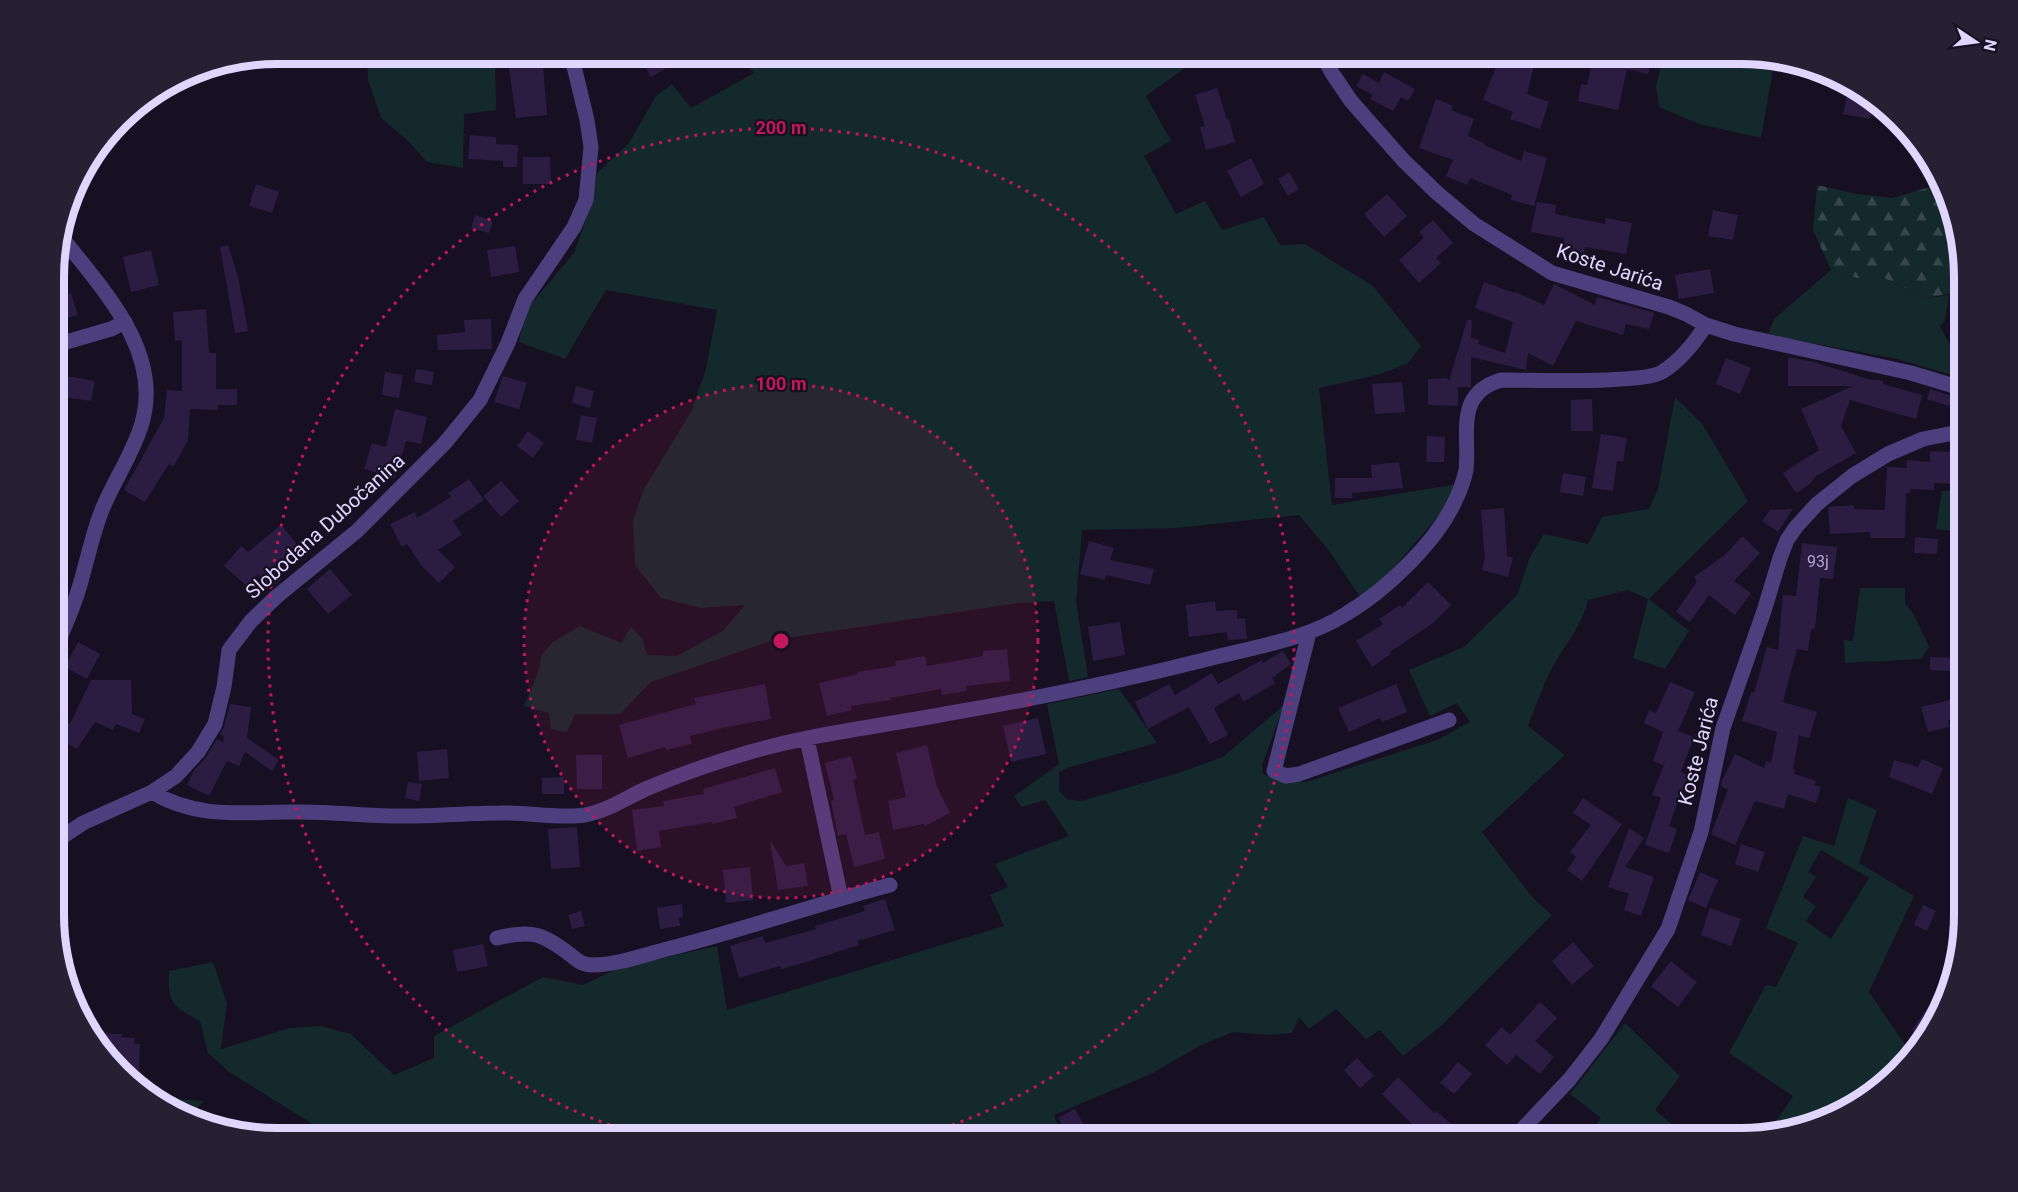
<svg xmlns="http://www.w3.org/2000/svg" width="2018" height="1192" font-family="Roboto,sans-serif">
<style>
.grass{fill:#13292c;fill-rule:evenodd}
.forest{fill:url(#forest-firs)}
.building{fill:#2b1d42}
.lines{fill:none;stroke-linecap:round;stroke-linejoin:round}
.minor{stroke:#4c3f7e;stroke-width:15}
.tertiary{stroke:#4c3f7e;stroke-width:15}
.ring{fill:none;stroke:#c2185b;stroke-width:3;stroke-dasharray:3 6}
.labels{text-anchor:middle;stroke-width:4.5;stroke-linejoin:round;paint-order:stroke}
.number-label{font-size:16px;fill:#b3a7ce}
.street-label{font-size:20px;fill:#e0d5fc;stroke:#161022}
.rim{fill:none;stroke:#e0d5fc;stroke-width:8}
.centre{fill:#c2185b;stroke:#161022;stroke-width:3}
.ring-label{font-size:18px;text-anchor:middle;font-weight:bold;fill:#c2185b;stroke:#161022;stroke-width:4.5;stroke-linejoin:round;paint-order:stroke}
</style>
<defs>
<pattern id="forest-firs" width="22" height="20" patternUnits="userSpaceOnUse" patternTransform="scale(1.5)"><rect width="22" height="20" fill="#13292c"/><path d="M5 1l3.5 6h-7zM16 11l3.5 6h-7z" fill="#35474c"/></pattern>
</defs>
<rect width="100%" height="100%" fill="#161022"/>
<!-- grass -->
<path class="grass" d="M 367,54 L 495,54 L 496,110 L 464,114 L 463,168 L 427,162 L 407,140 L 381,118 L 368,80 Z
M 706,54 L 1204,54 L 1146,96 L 1171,141 L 1144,156 L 1176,214 L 1205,201 L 1222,230 L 1264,217 L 1280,245 L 1305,244 L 1373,286 L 1421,346 L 1407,364 L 1377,375 L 1319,388 L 1332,505 L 1457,484 L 1440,514 L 1382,581 L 1360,597 L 1330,552 L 1299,515 L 1176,528 L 1082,530 L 1076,601 L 1088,677 L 1069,681 L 1054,601 L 1018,603 L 774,640 L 651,682 L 620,714 L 575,714 L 567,732 L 551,729 L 549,713 L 524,706 L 539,670 L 541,656 L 553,642 L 580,626 L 621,643 L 631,627 L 642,638 L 647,655 L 677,656 L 724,630 L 745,605 L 701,608 L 661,598 L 635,565 L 633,520 L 644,489 L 691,412 L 706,369 L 717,310 L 606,290 L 565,359 L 519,342 L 525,311 L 574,253 L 585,222 L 597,173 L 629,143 L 656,96 L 672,84 L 691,108 L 754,73 L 740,56 L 706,58 Z
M 1664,54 L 1741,54 L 1775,58 L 1761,138 L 1699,124 L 1659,107 L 1656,86 Z
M 1831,270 L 1857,278 L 1884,278 L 1927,298 L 1949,295 L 1945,321 L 1940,326 L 1955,354 L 1952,375 L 1897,359 L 1768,335 L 1774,319 Z
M 1675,397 L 1703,425 L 1748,501 L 1649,599 L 1689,631 L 1665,669 L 1633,658 L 1648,599 L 1628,590 L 1588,600 C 1581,629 1564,645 1551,670 C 1542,688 1535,708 1528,726 L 1565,755 L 1482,832 L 1532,897 L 1552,915 L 1440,1027 L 1403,1056 L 1380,1030 L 1366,1039 L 1336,1009 L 1309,1029 L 1299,1017 L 1292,1033 L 1270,1035 L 1233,1032 L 1199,1046 L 1153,1073 L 1054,1115 L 1059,1129 L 1047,1133 L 1049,1138 L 718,1138 L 718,1135 L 695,1128 L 663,1138 L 335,1138 L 229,1072 L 208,1053 L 200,1021 C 173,1006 167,1004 169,971 L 213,962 L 227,1003 L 221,1049 L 290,1028 L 321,1026 L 351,1034 L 394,1075 L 434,1058 L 434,1036 L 543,977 L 583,985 L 618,968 L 717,946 L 727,1010 L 1004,926 L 990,895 L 1008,887 L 995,864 L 1069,836 L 1045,800 L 1022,807 L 1014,796 L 1059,764 L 1047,704 L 1119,689 L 1157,743 L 1067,768 L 1059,772 L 1059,791 L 1067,799 L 1081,801 L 1178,773 L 1223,757 L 1284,705 L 1262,765 L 1263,774 L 1282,781 L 1306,782 L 1437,740 L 1470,722 L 1457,703 L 1430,716 L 1409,670 L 1464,647 L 1517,595 L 1529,559 L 1544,534 L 1588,544 L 1602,517 L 1649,509 L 1658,489 Z
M 1964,490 L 1964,550 L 1950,550 L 1951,531 L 1936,529 L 1942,491 Z
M 1860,588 L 1905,588 L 1905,603 L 1914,615 L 1929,647 L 1921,659 L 1845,663 L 1844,640 L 1853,641 Z
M 1848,798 L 1877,810 L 1859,863 L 1914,896 L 1869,992 L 1912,1055 L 1898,1073 L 1853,1108 L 1768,1133 L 1793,1096 L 1729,1053 L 1766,985 L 1776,987 L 1798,943 L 1766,928 L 1803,836 L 1834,846 ZM 1821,850 L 1869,878 L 1831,939 L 1806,921 L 1816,906 L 1803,897 L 1816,877 L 1808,872 Z
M 1625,1023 L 1680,1076 L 1655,1110 L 1688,1138 L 1586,1138 L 1601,1118 L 1570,1094 Z
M 154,1098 L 204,1101 C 200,1105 194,1111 189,1114 C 178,1120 161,1104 154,1098 Z"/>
<!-- forest -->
<path class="forest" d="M 1940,184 L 1963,262 L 1963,291 L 1927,298 L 1884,278 L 1857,278 L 1831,270 L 1813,230 L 1817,185 L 1857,194 L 1892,198 Z"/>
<!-- building -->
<path class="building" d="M 507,54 L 542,54 L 547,115 L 516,118 Z
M 638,54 L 670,54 L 675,63 L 651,77 Z
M 1501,54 L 1519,54 L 1536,58 L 1527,94 L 1549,102 L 1540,129 L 1510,119 L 1513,112 L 1483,100 Z
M 1594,54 L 1653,54 L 1648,74 L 1627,69 L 1618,110 L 1578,101 L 1581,84 L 1587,85 Z
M 1384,72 L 1415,89 L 1408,101 L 1401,97 L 1393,111 L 1370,99 L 1373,95 L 1356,86 L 1363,74 L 1379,83 Z
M 1850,83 L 1874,100 L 1870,119 L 1843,114 Z
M 1217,88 L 1227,120 L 1229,119 L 1235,142 L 1206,150 L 1200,127 L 1205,126 L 1195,95 Z
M 1436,99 L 1453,106 L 1451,110 L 1474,119 L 1468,136 L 1484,143 L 1484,145 L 1521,161 L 1524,151 L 1547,158 L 1534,206 L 1511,200 L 1512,195 L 1470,178 L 1467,185 L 1446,176 L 1453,160 L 1419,148 Z
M 470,135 L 496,137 L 496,144 L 518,145 L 517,167 L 503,167 L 503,161 L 468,159 Z
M 523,157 L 550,157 L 551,184 L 523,184 Z
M 1251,158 L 1264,184 L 1241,197 L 1227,171 Z
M 1289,172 L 1299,189 L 1288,196 L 1278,179 Z
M 256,184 L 279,192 L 272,213 L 249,206 Z
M 1387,194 L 1407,216 L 1384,237 L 1364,214 Z
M 1537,202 L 1556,205 L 1555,214 L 1605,224 L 1606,218 L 1632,223 L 1626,254 L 1585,247 L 1584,253 L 1562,248 L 1564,238 L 1531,232 Z
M 1713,210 L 1738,215 L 1733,240 L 1708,236 Z
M 475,215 L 493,221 L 489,233 L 471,228 Z
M 1433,220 L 1453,243 L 1436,258 L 1441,263 L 1419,283 L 1399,260 L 1424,238 L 1419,232 Z
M 228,245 L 238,276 L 248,331 L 235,333 L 220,247 Z
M 515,246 L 519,272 L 491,277 L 487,250 Z
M 151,250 L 159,285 L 131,292 L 123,257 Z
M 1710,269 L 1714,293 L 1679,299 L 1675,275 Z
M 1484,282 L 1515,293 L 1516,292 L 1544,305 L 1554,284 L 1595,305 L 1597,297 L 1654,313 L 1649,329 L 1626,324 L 1623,335 L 1576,321 L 1553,366 L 1528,353 L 1526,370 L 1471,357 L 1471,387 L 1458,387 L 1458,406 L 1428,405 L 1428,379 L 1447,378 L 1449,381 L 1467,320 L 1472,320 L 1471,338 L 1479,340 L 1478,344 L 1505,353 L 1513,322 L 1475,308 Z
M 71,293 L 78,315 L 56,321 L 56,298 Z
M 206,309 L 209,353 L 216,353 L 216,389 L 237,389 L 237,405 L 218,405 L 218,410 L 190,409 L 188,441 L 173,467 L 169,464 L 145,502 L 124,490 L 164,418 L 167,390 L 182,391 L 182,340 L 175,341 L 173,312 Z
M 491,319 L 492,349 L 438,350 L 437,335 L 465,332 L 464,320 Z
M 1788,357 L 1814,362 L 1868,379 L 1883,381 L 1883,384 L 1922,395 L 1916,419 L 1850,400 L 1841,426 L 1856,453 L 1816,476 L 1811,483 L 1796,493 L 1783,473 L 1819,450 L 1801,409 L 1853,386 L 1788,386 Z
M 1726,358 L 1751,368 L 1740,394 L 1716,384 Z
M 416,369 L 434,372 L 432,385 L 414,382 Z
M 385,372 L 403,375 L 399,398 L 382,395 Z
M 67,376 L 95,381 L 91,401 L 64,397 Z
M 503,376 L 527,383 L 519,409 L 494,402 Z
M 1402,382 L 1405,412 L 1375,414 L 1372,384 Z
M 576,386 L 594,391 L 590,408 L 572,403 Z
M 1930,389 L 1952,396 L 1949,406 L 1927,399 Z
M 1592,399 L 1593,431 L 1571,431 L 1571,400 Z
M 395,409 L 427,417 L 421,444 L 406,441 L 395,478 L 364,469 L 372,443 L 386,447 Z
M 581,415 L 597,418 L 592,443 L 576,440 Z
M 528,431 L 544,443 L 533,458 L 517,446 Z
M 1601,434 L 1627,438 L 1623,462 L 1617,461 L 1613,491 L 1592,488 Z
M 1427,436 L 1445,437 L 1444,462 L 1426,462 Z
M 1930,451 L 1956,452 L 1954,484 L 1934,483 L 1934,490 L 1910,489 L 1910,493 L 1906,493 L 1905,538 L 1870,538 L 1870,532 L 1830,534 L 1828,507 L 1854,505 L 1854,509 L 1885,510 L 1887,467 L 1907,468 L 1907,460 L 1930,462 Z
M 1399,462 L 1403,488 L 1352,493 L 1352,498 L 1335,498 L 1335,478 L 1372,478 L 1371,465 Z
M 1563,473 L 1586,477 L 1583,496 L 1560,492 Z
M 469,479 L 484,500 L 453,521 L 462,535 L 438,550 L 455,567 L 439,583 L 421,565 L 407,544 L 402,547 L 390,524 L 415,512 L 417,518 L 451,497 L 448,493 Z
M 501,481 L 519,501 L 501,517 L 483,496 Z
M 1504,508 L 1507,556 L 1513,558 L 1508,577 L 1482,570 L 1485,558 L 1481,510 Z
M 1793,509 L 1778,532 L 1762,521 L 1770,510 Z
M 281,525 L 299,547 L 274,567 L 282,579 L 267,589 L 258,574 L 248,587 L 224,566 L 241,546 L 248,552 Z
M 1742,536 L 1760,553 L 1734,581 L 1751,593 L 1735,615 L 1709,595 L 1690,622 L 1676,612 L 1697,581 L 1694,577 L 1726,554 Z
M 1915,537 L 1938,539 L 1937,554 L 1914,553 Z
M 1089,541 L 1114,548 L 1110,560 L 1154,569 L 1150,585 L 1106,575 L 1105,580 L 1080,574 Z
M 1802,543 L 1837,547 L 1833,579 L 1820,578 L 1815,629 L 1811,629 L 1808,651 L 1797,649 L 1783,702 L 1817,712 L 1809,738 L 1799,735 L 1793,769 L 1795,770 L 1794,774 L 1816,781 L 1814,785 L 1821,787 L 1816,803 L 1788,794 L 1784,809 L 1755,801 L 1735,845 L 1711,834 L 1728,790 L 1721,786 L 1722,781 L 1735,754 L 1764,768 L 1766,761 L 1771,763 L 1777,732 L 1742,721 L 1751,692 L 1754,693 L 1767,647 L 1778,650 L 1783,595 L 1796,596 Z
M 330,569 L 352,595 L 328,614 L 307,589 Z
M 1428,582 L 1451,605 L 1433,623 L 1390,652 L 1391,654 L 1372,667 L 1356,641 L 1383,624 L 1379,619 L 1400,605 L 1402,608 Z
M 1215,601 L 1216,611 L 1237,610 L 1237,619 L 1245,618 L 1247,639 L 1228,640 L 1227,632 L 1189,637 L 1186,605 Z
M 1120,622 L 1125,655 L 1093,661 L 1088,627 Z
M 78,642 L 100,654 L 87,679 L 65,667 Z
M 1007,649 L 1010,681 L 966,686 L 967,691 L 942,695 L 941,689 L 891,698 L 891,700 L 851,706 L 852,710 L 827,716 L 819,683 L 858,674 L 857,672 L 896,666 L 895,661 L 925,656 L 927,666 L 983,656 L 983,651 Z
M 1283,651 L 1291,664 L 1272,678 L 1275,683 L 1243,702 L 1239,693 L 1214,708 L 1228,735 L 1210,744 L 1189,707 L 1148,729 L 1135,702 L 1169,684 L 1175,695 L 1212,673 L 1218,684 L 1262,660 L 1263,663 Z
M 1930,657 L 1964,658 L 1964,718 L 1948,720 L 1949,727 L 1928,732 L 1921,707 L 1954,699 L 1951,671 L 1930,670 Z
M 91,680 L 131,680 L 132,714 L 145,719 L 139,733 L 116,724 L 113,730 L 95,722 L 77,749 L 56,736 L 56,716 L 70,724 Z
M 1670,682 L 1695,692 L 1678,731 L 1694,737 L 1681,772 L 1688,775 L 1669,826 L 1677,829 L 1669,853 L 1645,845 L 1661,798 L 1652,795 L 1666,759 L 1663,765 L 1653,761 L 1663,732 L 1644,723 L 1649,710 L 1656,713 Z
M 765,684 L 771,719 L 732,726 L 690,736 L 692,744 L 666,750 L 665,747 L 628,758 L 619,725 L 696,704 L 694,698 Z
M 1396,684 L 1407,712 L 1382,722 L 1380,718 L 1349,732 L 1338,708 Z
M 230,704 L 251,707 L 247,738 L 279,760 L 272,771 L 245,752 L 239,766 L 227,761 L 209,796 L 187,785 L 193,772 L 206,757 L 217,739 L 223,743 L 224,737 L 220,734 L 224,727 Z
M 1038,718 L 1046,754 L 1011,762 L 1003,726 Z
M 927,745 L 937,787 L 950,813 L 925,826 L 924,824 L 893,830 L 888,801 L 906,797 L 896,753 Z
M 447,749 L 449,778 L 419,781 L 417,752 Z
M 576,755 L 602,755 L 602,789 L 577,789 Z
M 851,756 L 857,779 L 853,780 L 865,835 L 879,832 L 885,859 L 854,867 L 846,834 L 838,836 L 831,801 L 834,800 L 825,763 Z
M 1922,759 L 1943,768 L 1932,794 L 1889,777 L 1894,760 L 1918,767 Z
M 775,768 L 782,792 L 734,807 L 737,818 L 712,824 L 712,822 L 659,831 L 661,847 L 637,851 L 632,810 L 664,806 L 663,801 L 704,794 L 703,789 Z
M 564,777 L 564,794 L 542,794 L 542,778 Z
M 408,782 L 422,784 L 419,801 L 405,798 Z
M 1583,798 L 1622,824 L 1582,881 L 1567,870 L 1576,857 L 1570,852 L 1591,825 L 1573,813 Z
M 577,827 L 580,867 L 551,869 L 548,829 Z
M 1629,828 L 1644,838 L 1625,867 L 1654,877 L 1641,916 L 1624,910 L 1629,894 L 1608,887 Z
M 770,840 L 786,866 L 804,863 L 808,886 L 778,890 Z
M 1741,844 L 1765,852 L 1758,872 L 1735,864 Z
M 750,867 L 753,900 L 726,903 L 723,870 Z
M 1700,872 L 1718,880 L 1706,908 L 1688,900 Z
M 885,899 L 895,930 L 857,941 L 859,945 L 803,963 L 781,969 L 780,966 L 739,978 L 730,946 L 763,936 L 765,943 L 816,929 L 815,926 L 865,911 L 863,906 Z
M 682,904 L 683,917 L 679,918 L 680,926 L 660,929 L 657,908 Z
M 1923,905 L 1936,911 L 1927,931 L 1914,925 Z
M 1710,908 L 1741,919 L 1731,946 L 1701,935 Z
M 581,911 L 585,926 L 572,929 L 568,915 Z
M 1573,942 L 1594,966 L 1572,985 L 1552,961 Z
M 483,944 L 488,966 L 457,972 L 453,950 Z
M 1671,961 L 1697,982 L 1678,1007 L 1651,986 Z
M 1943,986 L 1946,987 L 1934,1027 L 1925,1039 L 1912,1030 Z
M 1540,1002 L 1557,1018 L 1535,1041 L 1554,1057 L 1540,1074 L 1516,1055 L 1507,1065 L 1485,1045 L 1502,1027 L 1510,1035 Z
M 89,1033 L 122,1034 L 121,1037 L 134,1038 L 134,1044 L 140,1044 L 139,1070 L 124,1070 L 91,1039 Z
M 1357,1058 L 1374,1076 L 1360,1088 L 1344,1070 Z
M 1458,1062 L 1472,1074 L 1454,1094 L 1440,1083 Z
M 1398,1077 L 1434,1113 L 1436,1111 L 1468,1138 L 1400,1138 L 1414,1126 L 1382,1094 Z
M 1075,1109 L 1091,1138 L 1067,1138 L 1067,1133 L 1058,1118 Z"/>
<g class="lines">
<!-- minor -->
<path class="minor" d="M 1322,54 L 1332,73 L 1351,101 L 1403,160 L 1436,192 L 1474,224 L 1552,273 L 1669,307 L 1686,314 L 1706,325 L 1734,334 L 1911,373 L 1964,389
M 56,345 L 111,329 L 125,322
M 1309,633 L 1274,771 L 1286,776 L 1299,774 L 1449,720
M 807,739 L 841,898
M 152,792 C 200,821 247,811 301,812 C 337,812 373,817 409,816 C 439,816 470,813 501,813 C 528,812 557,819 585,815 C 608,811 627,797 648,788 C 681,774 716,762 750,752 C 813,734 880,726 945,714 C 1034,699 1121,681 1208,659 C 1254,647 1305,640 1346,614 C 1386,590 1437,542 1456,499 C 1460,491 1464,479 1466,470 C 1470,434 1454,394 1501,380 C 1530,380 1643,384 1662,372 C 1680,361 1695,342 1706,325
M 56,841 L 83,823 L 152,792 L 176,776 L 198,752 L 215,724 L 224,687 L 229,650 L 251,621 L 276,597 L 357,531 L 444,444 L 480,400 L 508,343 L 525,299 L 574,227 L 586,200 L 591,147 L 587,120 L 571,54
M 497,938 C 533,929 543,934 572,956 C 578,961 583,965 592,965 C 618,965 646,954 671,948 C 745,929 817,904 890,885
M 1056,1137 L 1056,1138
M 1514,1138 L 1569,1080 L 1601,1039 L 1668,929 L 1701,832 L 1723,728 L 1764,611 L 1780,558 L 1787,540 L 1796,527 L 1817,504 L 1852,476 L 1888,454 L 1923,439 L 1964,431"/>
<!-- tertiary -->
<path class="tertiary" d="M 56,647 C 64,628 73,609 79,588 C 87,562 92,535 102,510 C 114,480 133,454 142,423 C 163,350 101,288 60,235"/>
</g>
<!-- distance rings -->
<circle cx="781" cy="641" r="257" fill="#c2185b" fill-opacity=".12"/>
<g class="ring">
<circle cx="781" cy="641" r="257"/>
<path d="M653 1138A513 513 0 1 1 909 1138"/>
</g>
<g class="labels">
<!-- number labels -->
<g class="number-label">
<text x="1818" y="567">93j</text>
</g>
<!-- street labels -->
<g class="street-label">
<text transform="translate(1610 267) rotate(18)" y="7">Koste Jarića</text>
<text transform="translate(325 526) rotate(-42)" y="7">Slobodana Dubočanina</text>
<text transform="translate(1698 751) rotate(-76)" y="7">Koste Jarića</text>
</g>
</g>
<!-- crop -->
<path d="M0 0H2018V1192H0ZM277 64H1741A213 213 0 0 1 1954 277V915A213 213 0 0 1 1741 1128H277A213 213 0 0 1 64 915V277A213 213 0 0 1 277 64Z" fill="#262033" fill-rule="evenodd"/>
<path class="rim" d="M277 64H1741A213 213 0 0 1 1954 277V915A213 213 0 0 1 1741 1128H277A213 213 0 0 1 64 915V277A213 213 0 0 1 277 64Z"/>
<circle cx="781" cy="641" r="9" class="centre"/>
<g class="ring-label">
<text x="781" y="134">200 m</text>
<text x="781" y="390">100 m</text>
</g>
<!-- north arrow -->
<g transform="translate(1976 42) rotate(103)" stroke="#161022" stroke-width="4.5" paint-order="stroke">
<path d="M0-4.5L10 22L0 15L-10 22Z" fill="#e0d5fc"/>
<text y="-9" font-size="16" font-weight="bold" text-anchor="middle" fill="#e0d5fc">N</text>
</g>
</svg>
